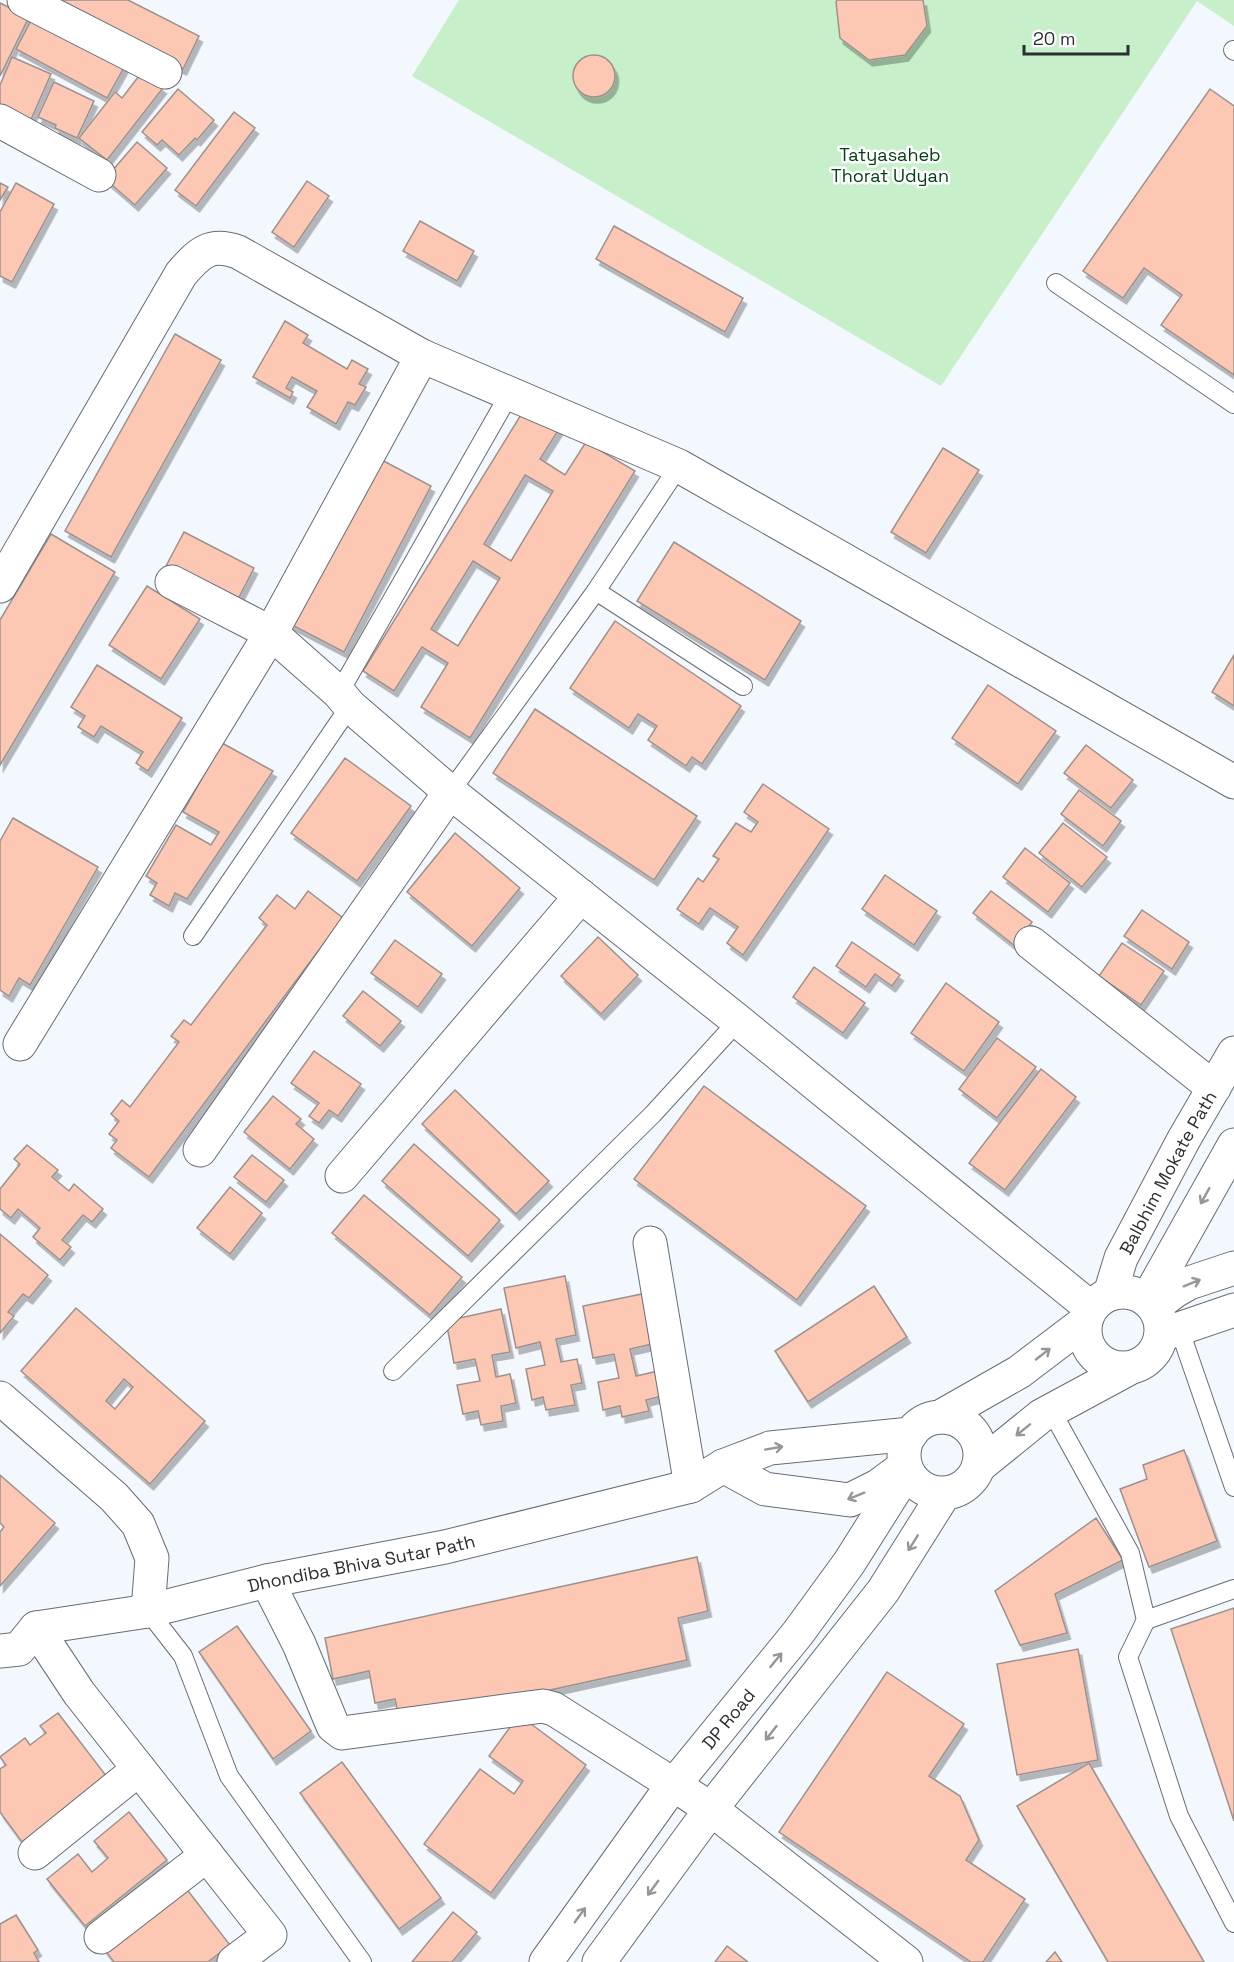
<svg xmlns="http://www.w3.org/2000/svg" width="1234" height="1962" font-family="'Space Grotesk',sans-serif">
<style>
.green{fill:#c7f0ca}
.building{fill:#fcc8b3;stroke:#9e918d;stroke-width:1.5;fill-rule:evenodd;filter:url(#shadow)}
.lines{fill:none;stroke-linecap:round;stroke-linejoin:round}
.service-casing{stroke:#676c76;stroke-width:20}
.minor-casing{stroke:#676c76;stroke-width:35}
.tertiary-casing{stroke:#676c76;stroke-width:35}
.secondary-casing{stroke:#676c76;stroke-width:35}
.service{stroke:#fff;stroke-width:18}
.minor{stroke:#fff;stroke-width:33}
.tertiary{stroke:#fff;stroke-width:33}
.secondary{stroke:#fff;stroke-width:33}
.oneway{stroke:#959698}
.labels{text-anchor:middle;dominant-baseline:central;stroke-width:5;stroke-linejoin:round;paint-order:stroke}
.park-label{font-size:18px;fill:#064016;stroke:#fff}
.street-label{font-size:18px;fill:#2b2e32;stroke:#fff}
</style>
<defs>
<filter id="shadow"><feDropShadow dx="3.5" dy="6" stdDeviation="0" flood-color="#0004"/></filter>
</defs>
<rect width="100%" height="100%" fill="#f3f7fe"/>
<polygon class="green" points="459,0 1234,0 1234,26 1197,1 941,386 412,76"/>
<g class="building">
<polygon points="46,0 128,0 199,36 183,69"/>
<polygon points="837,0 923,0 927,26 905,55 869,60 840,38 836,2"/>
<polygon points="0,3 29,17 0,76"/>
<polygon points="35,13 127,62 107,98 16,49"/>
<circle cx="594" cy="76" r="21"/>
<polygon points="12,57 51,74 29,124 0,111 0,85"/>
<polygon points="142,72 163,88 107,160 79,138 115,92 122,98"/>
<polygon points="54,82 94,101 77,138 55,128 56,125 38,117"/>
<polygon points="178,89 214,120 197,140 195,138 179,155 162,140 157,145 142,132"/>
<polygon points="1210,89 1234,106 1234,375 1161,325 1182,295 1144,268 1123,298 1083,271"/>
<polygon points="234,112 255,128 196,206 175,190"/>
<polygon points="137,142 167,168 135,205 105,179"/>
<polygon points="307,181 329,196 294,247 272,232"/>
<polygon points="0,183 8,187 0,200"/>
<polygon points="16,183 54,204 12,282 0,276 0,212"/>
<polygon points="420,221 474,251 457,281 403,251"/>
<polygon points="614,226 743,298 725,332 596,259"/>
<polygon points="285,321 308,335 303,343 347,369 352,360 368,369 359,384 366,387 355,405 348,402 336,424 307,407 317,391 292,377 286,388 293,392 290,398 253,377"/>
<polygon points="175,334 221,360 111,557 65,531"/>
<path d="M 527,405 L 561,426 L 540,459 L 565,475 L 586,442 L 635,471 L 470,738 L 421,707 L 448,663 L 422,647 L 394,691 L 363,671 ZM 525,475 L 553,491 L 511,561 L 484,544 ZM 473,561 L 500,578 L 458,646 L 431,629 Z"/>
<polygon points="943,448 979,470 926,553 891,532"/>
<polygon points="378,458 431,486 344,652 290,624"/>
<polygon points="184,532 254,568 235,605 165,568"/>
<polygon points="51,534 115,572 0,765 0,620"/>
<polygon points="674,542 801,621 765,680 637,601"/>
<polygon points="147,586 200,619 161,679 109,645"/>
<polygon points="615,621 741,706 702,764 692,757 686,766 648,740 657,726 638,714 629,728 570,688"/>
<polygon points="1234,655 1234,706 1212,692"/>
<polygon points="97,665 182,718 148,771 136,763 143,752 101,726 94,737 78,727 85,716 71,707"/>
<polygon points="988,685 1056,731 1018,784 952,738"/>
<polygon points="535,709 697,816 654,880 493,773"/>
<polygon points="222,743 273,771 187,899 175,893 169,906 150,895 157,883 146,876 176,825 211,845 219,832 183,812"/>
<polygon points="1086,745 1133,780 1111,808 1064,773"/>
<polygon points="345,758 411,806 357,881 291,833"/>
<polygon points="763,784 829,829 743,955 727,943 738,927 710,908 699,924 677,909 698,878 703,882 719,859 713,856 736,823 751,832 758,822 744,812"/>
<polygon points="1079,790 1121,821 1103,846 1061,814"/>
<polygon points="13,818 98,867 30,985 19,978 9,996 0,990 0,841"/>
<polygon points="1063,823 1107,857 1082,887 1039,853"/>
<polygon points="455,833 520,888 472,946 407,892"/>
<polygon points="1025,848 1070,883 1048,912 1003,877"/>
<polygon points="885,875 937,911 914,945 862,909"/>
<polygon points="308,891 343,918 149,1177 111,1148 117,1140 109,1134 119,1121 111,1114 122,1100 130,1107 179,1042 171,1036 184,1020 191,1025 267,925 259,918 277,895 295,909"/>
<polygon points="991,891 1032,922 1015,946 973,913"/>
<polygon points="1142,910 1189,942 1172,969 1124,936"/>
<polygon points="598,937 638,975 601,1014 561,976"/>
<polygon points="395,940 442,974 418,1007 371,973"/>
<polygon points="852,942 900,975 892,986 875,974 866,987 836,966"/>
<polygon points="1122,943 1164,971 1141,1005 1099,976"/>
<polygon points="814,967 865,1003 843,1033 793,997"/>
<polygon points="946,983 999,1022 964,1071 911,1033"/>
<polygon points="363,991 401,1021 380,1046 343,1016"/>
<polygon points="997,1038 1036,1067 997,1118 959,1089"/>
<polygon points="314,1051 361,1084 338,1116 329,1110 319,1123 309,1116 319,1103 291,1083"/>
<polygon points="1041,1069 1076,1097 1005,1190 969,1163"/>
<polygon points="704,1086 866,1206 797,1300 634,1179"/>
<polygon points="455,1090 549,1181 516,1214 422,1124"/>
<polygon points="273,1096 301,1119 296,1124 314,1139 290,1169 244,1132"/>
<polygon points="414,1144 500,1220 468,1256 382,1181"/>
<polygon points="27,1145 58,1170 52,1177 69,1191 74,1184 103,1209 92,1222 83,1215 62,1240 71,1247 60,1260 33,1237 40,1228 18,1209 11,1218 0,1209 0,1189 20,1164 14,1159"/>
<polygon points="252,1155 284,1180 266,1202 234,1177"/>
<polygon points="230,1187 262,1213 230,1254 197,1228"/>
<polygon points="364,1195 462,1277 430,1315 332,1233"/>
<polygon points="0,1234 48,1275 29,1298 23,1294 8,1312 14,1316 0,1333"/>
<polygon points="565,1276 576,1335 556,1339 561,1362 577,1359 582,1383 571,1385 575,1405 546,1410 543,1397 532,1400 526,1369 545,1365 540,1342 516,1348 504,1288"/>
<polygon points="874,1286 907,1337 808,1402 775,1351"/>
<polygon points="642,1294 652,1344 630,1349 636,1376 658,1371 662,1396 646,1400 649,1411 622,1417 620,1406 603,1410 598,1382 619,1378 614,1354 593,1358 583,1306"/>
<path d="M 76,1308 L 205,1421 L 150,1484 L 21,1371 ZM 124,1379 L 133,1387 L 115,1409 L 106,1401 Z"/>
<polygon points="501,1309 510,1352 492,1355 496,1377 510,1374 516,1403 501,1406 503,1421 481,1425 478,1411 463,1414 457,1385 480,1381 475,1359 454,1363 446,1321"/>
<polygon points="1184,1450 1217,1541 1149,1567 1120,1489 1147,1479 1143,1465"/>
<polygon points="0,1475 55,1523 0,1586 0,1532 4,1527 0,1523"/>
<polygon points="1096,1518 1123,1560 1055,1594 1067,1633 1020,1645 995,1591"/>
<polygon points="697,1557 708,1611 678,1618 687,1660 400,1723 395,1699 375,1703 369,1671 333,1679 325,1638"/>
<polygon points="1234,1608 1234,1821 1171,1629"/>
<polygon points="237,1626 311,1731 273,1759 199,1652"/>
<polygon points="1078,1649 1098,1760 1017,1775 997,1664"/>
<polygon points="887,1672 964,1724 929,1776 960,1796 979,1840 966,1860 1025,1899 983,1962 971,1962 779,1832"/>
<polygon points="58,1713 107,1777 22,1842 0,1812 0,1769 6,1765 0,1757 25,1738 30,1745 46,1733 40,1726"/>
<polygon points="519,1715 586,1765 491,1893 424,1844 480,1769 514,1794 523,1781 489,1756"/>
<polygon points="342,1762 441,1898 399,1929 300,1793"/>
<polygon points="1089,1763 1204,1962 1108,1962 1017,1806"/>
<polygon points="129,1812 167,1860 85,1926 47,1879 78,1854 92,1872 108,1858 94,1841"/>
<polygon points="185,1887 230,1945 208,1962 114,1962 104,1949"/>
<polygon points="453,1912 477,1932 452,1962 412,1962"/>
<polygon points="16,1915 38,1950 34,1953 39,1962 0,1962 0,1924"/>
<polygon points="727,1946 748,1962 715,1962"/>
<polygon points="1055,1952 1062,1962 1046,1962"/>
</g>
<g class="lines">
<g class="service-casing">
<g id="service">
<polyline points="1233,50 1234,51"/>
<polyline points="1056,283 1234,404"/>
<polyline points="596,591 743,686"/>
<polyline points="339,693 510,393"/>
<polyline points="450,792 596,591 679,466"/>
<polyline points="193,936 350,706"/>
<polyline points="1179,1328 1234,1487"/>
<polyline points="393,1371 653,1114 738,1021"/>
<polyline points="1051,1410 1130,1553 1146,1620"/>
<polyline points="1234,1589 1146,1620 1128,1657 1179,1816 1234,1923"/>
<polyline points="148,1611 183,1656 229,1776 362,1962"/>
</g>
</g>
<g class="minor-casing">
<g id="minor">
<polyline points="24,0 165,72"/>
<polyline points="0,121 99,175"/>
<polyline points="172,582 271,633 339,693 350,706 450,792 738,1021 1091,1308"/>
<path d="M 0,586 L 181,274 C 199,253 210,242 238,252 L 422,356 L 679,466 L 1234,782"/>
<polyline points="1031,943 1214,1088"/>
<polyline points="20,1044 271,633 422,356"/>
<polyline points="200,1150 450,792"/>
<polyline points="342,1176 581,896"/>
<polyline points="650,1243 691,1486"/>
<polyline points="1154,1307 1175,1291 1189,1283 1234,1268"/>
<polyline points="1161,1335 1234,1310"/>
<polyline points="267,1581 299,1644 333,1726 342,1733 543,1706 554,1709 674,1785"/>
<polyline points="36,1628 79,1693 270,1935 234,1962"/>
<polyline points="35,1853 139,1769"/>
<polyline points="101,1937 207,1855"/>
</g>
</g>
<g class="tertiary-casing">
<g id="tertiary">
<polyline points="0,1398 114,1497 138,1524 152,1558 148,1611"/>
<polyline points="905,1466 878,1486 850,1500 765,1489 723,1466 770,1448 911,1434"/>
<path id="s1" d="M 0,1651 L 19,1649 L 36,1628 L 148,1611 L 267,1581 L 445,1547 L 691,1486 L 723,1466"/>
<polyline points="674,1785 711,1809 906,1962"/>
</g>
</g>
<g class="secondary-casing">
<g id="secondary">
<circle cx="1123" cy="1330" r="38"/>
<path id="s2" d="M 1110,1294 L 1121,1258 L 1184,1139 L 1234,1053"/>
<polyline points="1147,1300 1234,1145"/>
<polyline points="940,1417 1019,1372 1085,1322"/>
<circle cx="942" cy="1455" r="38"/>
<polyline points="978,1467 1041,1416 1128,1369"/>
<path id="s3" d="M 546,1962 L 664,1797 L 798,1633 L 849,1563 L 907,1471"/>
<polyline points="599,1962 711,1809 883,1591 944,1494"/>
</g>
</g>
<use href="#service" class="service"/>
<use href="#minor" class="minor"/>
<use href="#tertiary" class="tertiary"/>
<use href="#secondary" class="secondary"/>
</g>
<defs><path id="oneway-shaft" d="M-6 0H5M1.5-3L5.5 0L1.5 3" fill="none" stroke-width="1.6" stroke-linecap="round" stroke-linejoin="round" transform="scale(1.5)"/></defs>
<g class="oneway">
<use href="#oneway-shaft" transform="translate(1205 1196) rotate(119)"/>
<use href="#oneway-shaft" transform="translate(1192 1283) rotate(-22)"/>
<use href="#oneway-shaft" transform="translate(1043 1354) rotate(-38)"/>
<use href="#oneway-shaft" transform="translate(1023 1430) rotate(141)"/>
<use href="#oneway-shaft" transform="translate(774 1448) rotate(-10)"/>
<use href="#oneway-shaft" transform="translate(856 1496) rotate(158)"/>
<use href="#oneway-shaft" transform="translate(913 1543) rotate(122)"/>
<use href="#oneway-shaft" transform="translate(776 1660) rotate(-51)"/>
<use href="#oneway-shaft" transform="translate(771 1733) rotate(128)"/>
<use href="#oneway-shaft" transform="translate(653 1888) rotate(126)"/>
<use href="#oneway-shaft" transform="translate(580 1915) rotate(-54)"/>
</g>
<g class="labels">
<g class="park-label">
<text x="890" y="154">Tatyasaheb<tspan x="890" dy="21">Thorat Udyan</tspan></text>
</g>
<g class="street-label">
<text stroke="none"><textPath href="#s2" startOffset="135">Balbhim Mokate Path</textPath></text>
<text stroke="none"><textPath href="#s1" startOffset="378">Dhondiba Bhiva Sutar Path</textPath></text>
<text stroke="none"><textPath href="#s3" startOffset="304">DP Road</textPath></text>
</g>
</g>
<path d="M1024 45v9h104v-9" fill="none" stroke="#2b2e32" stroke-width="3"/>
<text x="1033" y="45" font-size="18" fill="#2b2e32" stroke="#ffffff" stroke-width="4.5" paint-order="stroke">20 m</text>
</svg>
